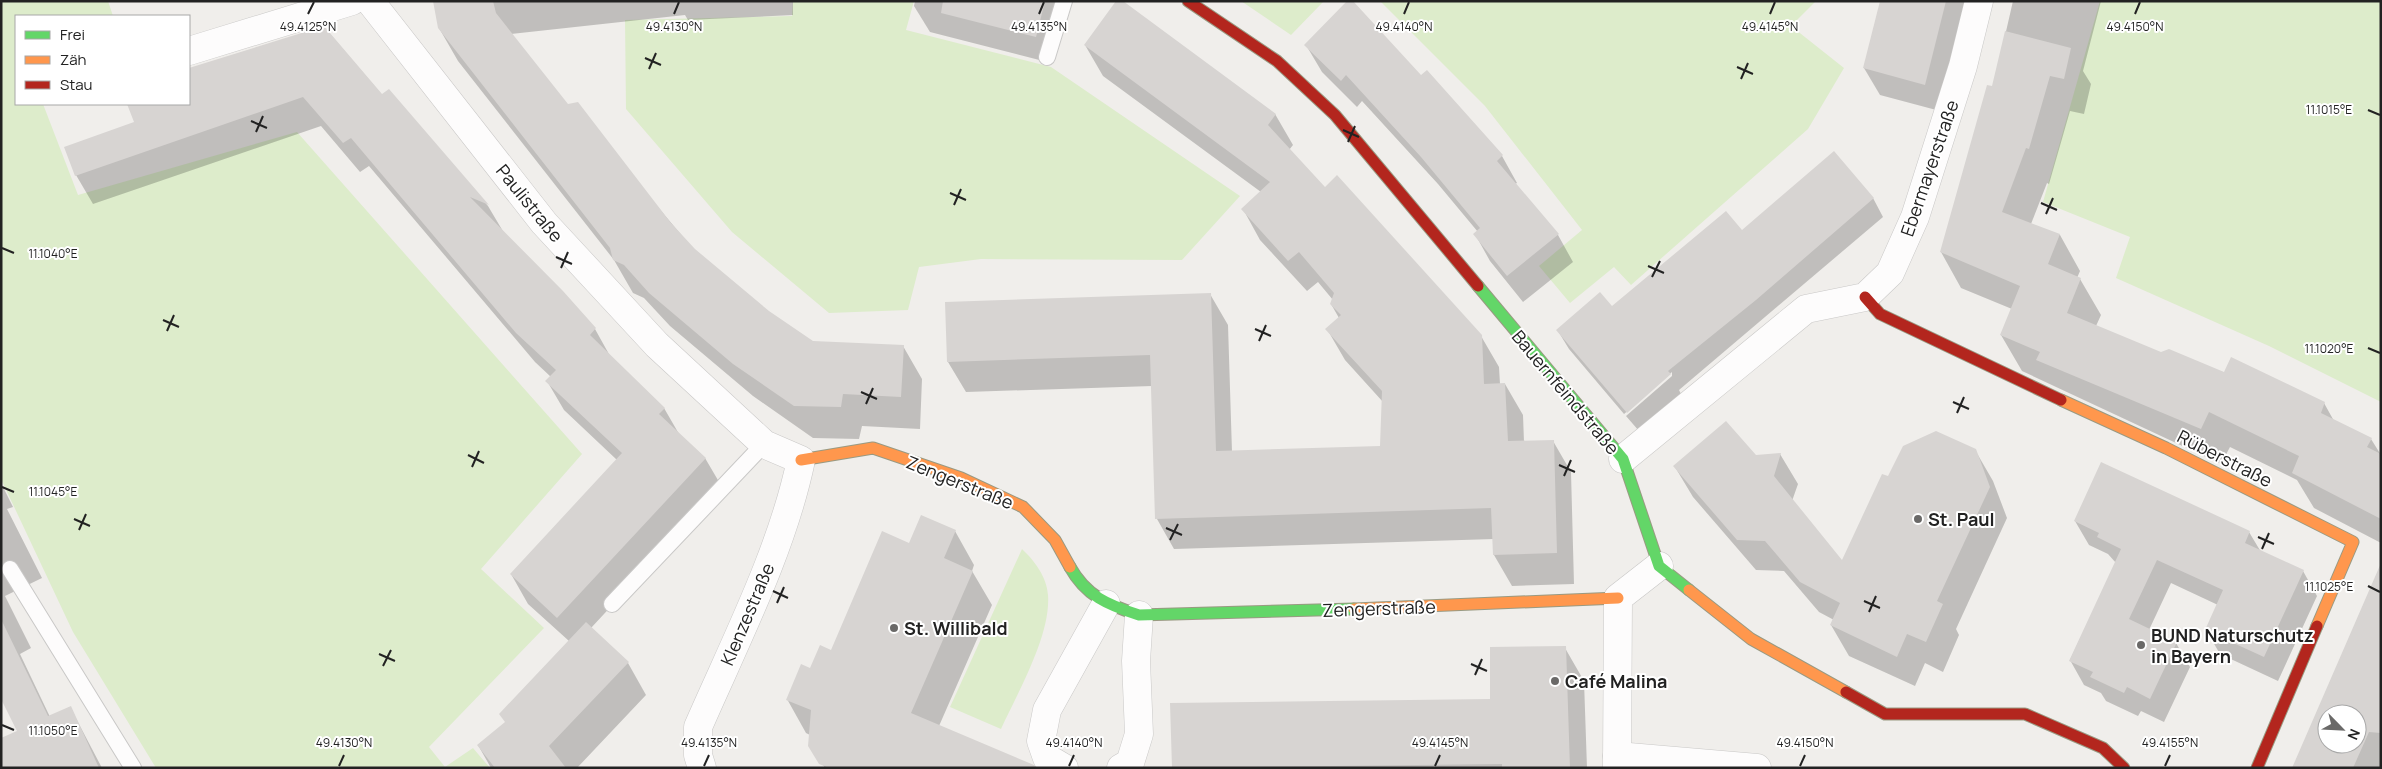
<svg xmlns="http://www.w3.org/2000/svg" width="2382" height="769" font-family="Manrope,sans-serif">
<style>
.grass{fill:#ddeccb}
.shadow{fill:#0003;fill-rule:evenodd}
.building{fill:#d7d4d2;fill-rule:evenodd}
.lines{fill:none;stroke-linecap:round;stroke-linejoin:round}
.lane-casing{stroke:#c9c8c7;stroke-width:18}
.street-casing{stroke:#c9c8c7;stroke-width:29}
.fast-casing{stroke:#999a82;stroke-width:13}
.slow-casing{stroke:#999a82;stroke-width:13}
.jam-casing{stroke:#999a82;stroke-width:13}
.lane{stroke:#fdfcfc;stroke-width:16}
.street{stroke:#fdfcfc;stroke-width:28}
.fast{stroke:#63d668;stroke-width:11}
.slow{stroke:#ff974d;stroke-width:11}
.jam{stroke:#b3261e;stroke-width:11}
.ticks{fill:none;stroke:#222;stroke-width:2}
.poi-dot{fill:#6a6968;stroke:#fff;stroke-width:2}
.labels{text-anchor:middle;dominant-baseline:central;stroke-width:4;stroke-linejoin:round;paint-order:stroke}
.street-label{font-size:18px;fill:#222;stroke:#fff}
.poi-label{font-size:18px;font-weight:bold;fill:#222;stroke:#fff;text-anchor:start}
.ticks-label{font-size:12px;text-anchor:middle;fill:#222;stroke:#fff;stroke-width:4;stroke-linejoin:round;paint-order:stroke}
</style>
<rect width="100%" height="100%" fill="#f0eeeb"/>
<g class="grass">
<polygon points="1,1 108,1 113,16 16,16 16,104 43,104 78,195 297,132 582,454 481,569 544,628 429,747 445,767 473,748 490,768 156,768 73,632 1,479"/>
<polygon points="793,1 914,1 906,30 1051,67 1240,196 1182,260 981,259 919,267 908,310 829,313 732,232 626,109 625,20 792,16"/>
<polygon points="1241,1 1324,1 1291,35"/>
<polygon points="1380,1 1816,1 1791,26 1844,68 1808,129 1631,285 1614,267 1570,303 1539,266 1582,230 1485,106"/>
<polygon points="2100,1 2381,1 2381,402 2269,346 2116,278 2130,237 2043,202"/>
<path d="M 1022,549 C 1034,560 1047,577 1048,595 C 1051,635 1018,692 1001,729 L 950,707 Z"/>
</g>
<g class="shadow">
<polygon points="434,1 793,1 793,15 688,20 685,15 511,34 567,106 635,180 694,250 768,312 812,342 903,346 922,379 920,429 862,426 859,439 813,438 753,396 670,326 644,298 633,293 614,260 458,61 439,28"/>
<polygon points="915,1 1066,1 1051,63 930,32 914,6"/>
<polygon points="1882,1 1965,1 1967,6 1940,111 1880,95 1864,68"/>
<polygon points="2013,1 2101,1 2083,71 2091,84 2084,114 2070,111 2049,184 2047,183 2031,224 2060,235 2080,271 2077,278 2080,279 2101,315 2096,326 2161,353 2324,403 2334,421 2371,439 2381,455 2381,543 2314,508 2297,480 2230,447 2221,464 2022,371 2001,335 2012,309 1961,288 1941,252 1993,88"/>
<polygon points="324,27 382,95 389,91 488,206 504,233 595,329 610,356 664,408 679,434 705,458 722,487 591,628 628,663 646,695 577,768 491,768 478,745 506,723 569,641 528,604 511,574 617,460 564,410 547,381 551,377 535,362 369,166 360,172 321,126 93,204 76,175 136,123 129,104 189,104 189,71"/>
<polygon points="1085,45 1275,114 1293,145 1289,150 1324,188 1481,336 1499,367 1500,384 1505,384 1523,415 1524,442 1553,441 1571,472 1574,584 1512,586 1494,555 1494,539 1174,549 1157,519 1152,386 966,392 948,362 1210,294 1228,325 1232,452 1381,447 1383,402 1345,360 1327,329 1339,318 1331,304 1333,300 1318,282 1307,291 1260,240 1243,209 1261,192 1103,76"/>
<polygon points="1306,45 1421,77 1502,156 1517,183 1515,184 1558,235 1573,262 1523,302 1490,261 1475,234 1478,232 1438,184 1362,101 1357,107 1322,72"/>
<polygon points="1873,198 1883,217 1679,390 1681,394 1639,431 1626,416 1672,376 1672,372 1624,414 1569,349 1558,331 1612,308 1742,232"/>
<polygon points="1975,450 1993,481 2007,518 1956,629 1959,635 1943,672 1925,663 1915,686 1849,656 1831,625 1834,620 1819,612 1784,571 1756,570 1693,497 1675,467 1780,454 1798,484 1792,501 1842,562 1889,478"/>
<polygon points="1,483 13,507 7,509 42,578 5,596 31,648 20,654 50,717 70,707 102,768 1,768 18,732 1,696"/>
<polygon points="2075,521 2249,532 2261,552 2303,571 2317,596 2278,681 2220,654 2206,630 2218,605 2171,583 2149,630 2176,643 2190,667 2164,722 2141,711 2138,716 2106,701 2101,693 2084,685 2070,660 2116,563 2108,554 2089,545"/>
<polygon points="955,531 974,565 972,571 992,605 939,726 1015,768 825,768 810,741 810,735 806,733 787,699 811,670 832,651 910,545"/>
<path d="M 2381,565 L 2381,768 L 2293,768 ZM 2327,714 L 2357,714 L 2357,744 L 2327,744 Z"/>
<polygon points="1565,648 1584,681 1587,768 1173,768 1492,700"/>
</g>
<g class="building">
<polygon points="433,1 493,1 496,13 568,104 578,102 671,223 695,249 769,311 813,341 904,345 901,397 843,394 841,407 794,406 733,364 649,293 624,265 613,260 610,248 438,28"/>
<polygon points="943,1 1045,1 1036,37 941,13"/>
<polygon points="1116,1 1123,1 1276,114 1268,125 1325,187 1337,175 1482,335 1484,384 1505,383 1508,441 1554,440 1557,553 1493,555 1491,508 1155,519 1150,355 947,362 945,302 1211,293 1216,451 1380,446 1382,391 1325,329 1341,315 1330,304 1334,293 1299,252 1288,261 1241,209 1270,182 1084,45"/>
<polygon points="1347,1 1353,1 1421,75 1427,70 1503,155 1497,161 1559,234 1507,276 1473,234 1480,228 1421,157 1346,75 1341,81 1304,45"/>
<polygon points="1880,1 1946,1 1925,85 1863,68"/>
<polygon points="324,26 382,94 389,89 489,205 470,197 563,291 596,328 590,335 665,408 659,414 706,458 557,618 510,574 622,453 545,381 556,370 516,333 351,138 343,143 303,97 75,176 64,147 134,122 127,104 189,104 189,68"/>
<polygon points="2005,31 2071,48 2064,79 2050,76 2029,149 2026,148 2002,212 2060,234 2048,264 2081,278 2067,313 2161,352 2169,349 2224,372 2231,357 2325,402 2321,413 2372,438 2367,447 2381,454 2381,519 2292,473 2299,456 2209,412 2201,429 2036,360 2040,352 2000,335 2020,286 1940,252 1987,85 1992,86"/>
<polygon points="1834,151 1874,198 1756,300 1668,371 1671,374 1627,413 1556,330 1600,292 1612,306 1726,211 1742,230"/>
<polygon points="1726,421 1756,455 1781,453 1774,476 1842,560 1882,474 1888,476 1903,446 1936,431 1976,449 1990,487 1937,601 1943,604 1926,642 1907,634 1897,657 1830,625 1840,603 1800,582 1765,541 1737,540 1673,466"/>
<polygon points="2101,462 2250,531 2245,543 2304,570 2264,657 2205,630 2223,590 2157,560 2129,619 2177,642 2150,699 2127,687 2124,693 2090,677 2093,672 2069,661 2121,549 2097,537 2099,533 2074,521"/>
<polygon points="921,515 956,530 944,558 973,571 911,713 1034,765 1036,768 829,768 819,764 808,746 811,710 786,700 801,664 810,668 820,645 831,650 882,531 909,543"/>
<path d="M 2381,563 L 2381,733 L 2369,732 L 2353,768 L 2292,768 ZM 2327,714 L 2357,714 L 2357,744 L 2327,744 Z"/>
<polygon points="1,619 48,716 71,706 99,768 1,768 1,738 17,731 1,699"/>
<polygon points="586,622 629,662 549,746 566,768 495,768 477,745 505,722 499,714"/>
<polygon points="1566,646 1570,768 1502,768 1502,764 1172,768 1170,703 1490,699 1490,647"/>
</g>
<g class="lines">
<g class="lane-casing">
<g id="lane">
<polyline points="1047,57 1064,1"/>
<polyline points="10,569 133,768"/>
<polyline points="612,604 764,444"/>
</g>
</g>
<g class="street-casing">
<g id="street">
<path d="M 370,1 L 544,223 L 657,345 L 764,444 L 801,460 C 782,551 735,642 698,727 L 698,755 L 702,768"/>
<polyline points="189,51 352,1"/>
<polyline points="1623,459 1806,309 1865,297 1890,273 1915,217 1963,66 1979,1"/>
<polyline points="1617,756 1757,768"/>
<polyline points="1064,768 1047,758 1041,741 1047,710 1106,604"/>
<polyline points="1121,768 1130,763 1139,734 1136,661 1139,615"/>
<polyline points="1617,768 1618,598 1659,566"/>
</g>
</g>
<g class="fast-casing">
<g id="fast">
<polyline points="1478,286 1623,459 1659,566 1689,590"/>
<path d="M 1070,567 C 1086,596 1108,605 1139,615 L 1354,609"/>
</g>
</g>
<g class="slow-casing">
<g id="slow">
<polyline points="2061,400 2166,448 2353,542 2317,626"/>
<polyline points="801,460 873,448 961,478 1023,507 1055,540 1070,567"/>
<polyline points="1689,590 1751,639 1846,692"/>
<polyline points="1354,609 1618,598"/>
</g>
</g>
<g class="jam-casing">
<g id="jam">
<polyline points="1188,1 1277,61 1335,115 1478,286"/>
<polyline points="1865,297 1880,314 2061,400"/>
<polyline points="1846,692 1885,714 2025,714 2103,748 2124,768"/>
<polyline points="2257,768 2317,626"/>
</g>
</g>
<use href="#lane" class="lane"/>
<use href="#street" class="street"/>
<use href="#fast" class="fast"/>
<use href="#slow" class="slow"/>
<use href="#jam" class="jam"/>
</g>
<path class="ticks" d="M 308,14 L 314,2M 674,14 L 679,2M 1039,14 L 1044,2M 1404,14 L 1409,2M 1770,14 L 1775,2M 2135,14 L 2140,2M 645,58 L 661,65M 1737,67 L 1753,74M 649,69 L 656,53M 1741,79 L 1748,63M 2368,110 L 2380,115M 251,121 L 267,128M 1343,130 L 1359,137M 256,132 L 263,116M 1348,142 L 1355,126M 950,193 L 966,200M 2041,203 L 2057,210M 954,205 L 961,189M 2046,214 L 2053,198M 2,248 L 14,253M 556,257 L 572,264M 1648,266 L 1664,273M 561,268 L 568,252M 1652,277 L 1660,261M 163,320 L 179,327M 1255,329 L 1271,336M 167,331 L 174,315M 1259,341 L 1266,325M 2368,348 L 2380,353M 861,392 L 877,399M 1953,402 L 1969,409M 866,404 L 873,388M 1957,413 L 1964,397M 468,455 L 484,463M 1559,465 L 1575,472M 472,467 L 479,451M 1564,476 L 1571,460M 2,487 L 14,492M 74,519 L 90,526M 1166,528 L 1182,535M 79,530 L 86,514M 2258,537 L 2274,544M 1170,540 L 1178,524M 2262,549 L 2269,533M 2368,586 L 2380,592M 773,591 L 788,598M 1864,601 L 1880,608M 777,603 L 784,587M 1869,612 L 1876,596M 379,654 L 395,661M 1471,664 L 1487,671M 383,666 L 391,650M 1475,675 L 1482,659M 2,725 L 14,730M 339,766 L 344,755M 704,766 L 709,755M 1069,766 L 1074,755M 1435,766 L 1440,755M 1800,766 L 1805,755M 2165,766 L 2170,755"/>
<g class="poi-dot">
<circle cx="1918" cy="519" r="5"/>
<circle cx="894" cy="628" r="5"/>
<circle cx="2141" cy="645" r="5"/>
<circle cx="1555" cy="681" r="5"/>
</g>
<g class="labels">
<g class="street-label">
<text transform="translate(1929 168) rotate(-71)">Ebermayerstraße</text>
<text transform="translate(530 203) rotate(51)">Paulistraße</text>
<text transform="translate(1566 392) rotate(50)">Bauernfeindstraße</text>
<text transform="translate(2225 458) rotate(27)">Rüberstraße</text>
<text transform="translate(960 482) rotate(22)">Zengerstraße</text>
<text transform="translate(1379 608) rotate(-2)">Zengerstraße</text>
<text transform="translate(747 614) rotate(-67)">Klenzestraße</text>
</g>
<g class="poi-label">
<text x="1928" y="519">St. Paul</text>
<text x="904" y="628">St. Willibald</text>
<text x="2151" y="635">BUND Naturschutz<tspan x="2151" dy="21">in Bayern</tspan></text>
<text x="1565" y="681">Café Malina</text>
</g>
</g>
<g class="ticks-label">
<text x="674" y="31">49.4130°N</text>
<text x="1039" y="31">49.4135°N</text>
<text x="1404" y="31">49.4140°N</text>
<text x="1770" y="31">49.4145°N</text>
<text x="2135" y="31">49.4150°N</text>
<text x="308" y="31">49.4125°N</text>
<text x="2329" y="114">11.1015°E</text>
<text x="53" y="258">11.1040°E</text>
<text x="2329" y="353">11.1020°E</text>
<text x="53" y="496">11.1045°E</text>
<text x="2329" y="591">11.1025°E</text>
<text x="53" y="735">11.1050°E</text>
<text x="344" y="747">49.4130°N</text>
<text x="709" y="747">49.4135°N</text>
<text x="1074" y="747">49.4140°N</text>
<text x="1440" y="747">49.4145°N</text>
<text x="1805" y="747">49.4150°N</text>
<text x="2170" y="747">49.4155°N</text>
</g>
<rect width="2382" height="769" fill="none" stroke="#222222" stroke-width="5"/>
<rect x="15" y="15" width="175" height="90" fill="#ffffff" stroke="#a7a7a7"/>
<rect x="25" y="31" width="25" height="8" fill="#63d668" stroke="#a7a7a7"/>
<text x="60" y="40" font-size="15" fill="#222222">Frei</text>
<rect x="25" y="56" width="25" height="8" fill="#ff974d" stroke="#a7a7a7"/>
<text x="60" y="65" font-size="15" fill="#222222">Zäh</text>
<rect x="25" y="81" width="25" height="8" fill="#b3261e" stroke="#a7a7a7"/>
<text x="60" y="90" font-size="15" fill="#222222">Stau</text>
<g transform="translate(2342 729) rotate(114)"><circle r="24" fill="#ffffff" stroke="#a7a7a7"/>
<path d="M0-4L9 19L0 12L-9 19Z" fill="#6a6968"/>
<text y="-8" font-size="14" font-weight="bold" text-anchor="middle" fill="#222222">N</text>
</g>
</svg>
